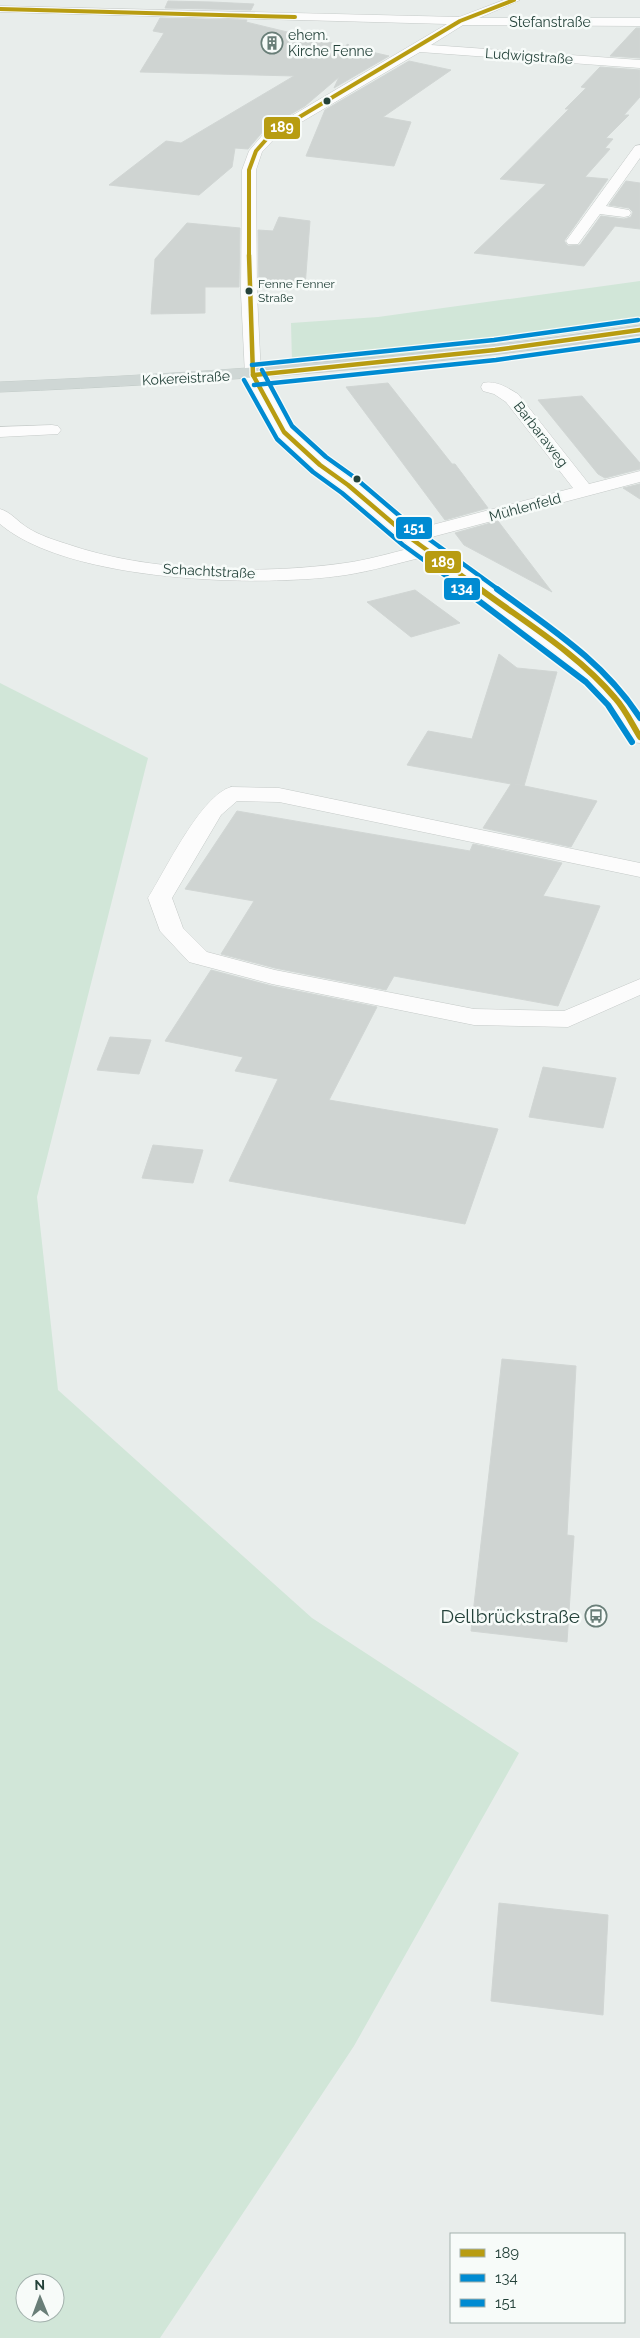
<svg xmlns="http://www.w3.org/2000/svg" width="640" height="2338" font-family="Raleway,sans-serif">
<style>
.green{fill:#d1e6d8;fill-rule:evenodd}
.building{fill:#cfd4d2;stroke:#d1d6d4}
.lines{fill:none;stroke-linecap:round;stroke-linejoin:round}
.minor-casing{stroke:#c5cac8;stroke-width:1}
.major-casing{stroke:#c3ccc9;stroke-width:1}
.minor{fill:#fcfcfc;fill-rule:evenodd}
.major{fill:#cfd7d5;fill-rule:evenodd}
.bus-1-far2-casing{stroke:#f7fbf9;stroke-width:5.5}
.bus-1-far1-casing{stroke:#f7fbf9;stroke-width:7}
.bus-1-casing{stroke:#f7fbf9;stroke-width:9}
.bus-2-far1-casing{stroke:#f7fbf9;stroke-width:7}
.bus-2-casing{stroke:#f7fbf9;stroke-width:9}
.bus-3-far1-casing{stroke:#f7fbf9;stroke-width:7}
.bus-3-casing{stroke:#f7fbf9;stroke-width:9}
.bus-1-far2{stroke:#b89c11;stroke-width:4}
.bus-1-far1{stroke:#b89c11;stroke-width:4.5}
.bus-1{stroke:#b89c11;stroke-width:6}
.bus-2-far1{stroke:#008bd2;stroke-width:4.5}
.bus-2{stroke:#008bd2;stroke-width:6}
.bus-3-far1{stroke:#008bd2;stroke-width:4.5}
.bus-3{stroke:#008bd2;stroke-width:6}
.bus-dot{fill:#24423a;stroke:#f7fbf9;stroke-width:2}
.labels{text-anchor:middle;dominant-baseline:central;stroke-width:5;stroke-linejoin:round;paint-order:stroke}
.far-bus-label{font-size:12px;fill:#24423a;stroke:#f7fbf9;text-anchor:start}
.far-street-label{font-size:14px;fill:#24423a;stroke:#f7fbf9}
.far-poi-label{font-size:14px;fill:#24423a;stroke:#f7fbf9;text-anchor:start}
.near-poi-label{font-size:19px;fill:#24423a;stroke:#f7fbf9;text-anchor:end}
.line-badge{stroke:#f7fbf9;stroke-width:2}
.badge-label{font-size:14px;text-anchor:middle;font-weight:bold;fill:#fff}
</style>
<rect width="100%" height="100%" fill="#e8edeb"/>
<g class="green">
<polygon points="640,281 640,324 403,356 292,363 291,323 378,317"/>
<path d="M 0,683 L 148,758 L 37,1197 L 58,1390 L 312,1618 L 519,1753 L 354,2046 L 160,2338 L 0,2338 ZM 25,2283 L 55,2283 L 55,2313 L 25,2313 Z"/>
</g>
<g class="building">
<polygon points="168,1 212,2 254,4 251,10 165,8"/>
<polygon points="160,18 247,20 246,22 345,46 348,44 350,47 389,56 334,88 339,77 305,106 265,129 248,149 235,148 232,167 199,195 109,185 166,141 181,143 294,76 140,72 164,33 153,31"/>
<polygon points="636,28 640,28 640,58 610,56"/>
<polygon points="409,61 451,70 383,117 411,122 394,166 306,156 325,110"/>
<polygon points="600,67 640,70 640,97 624,115 629,115 606,138 613,139 605,148 610,149 585,177 608,179 564,241 568,246 580,245 601,216 624,219 631,217 633,212 629,208 609,205 626,181 640,183 640,229 615,226 584,266 474,253 546,184 500,179 569,109 565,109 586,88 581,87"/>
<polygon points="279,217 310,221 305,287 259,287 258,230 273,231"/>
<polygon points="187,223 240,228 239,287 205,287 205,313 151,314 155,259"/>
<polygon points="388,383 452,464 455,464 488,508 445,520 346,387"/>
<polygon points="582,396 640,463 640,469 605,478 598,474 538,400"/>
<polygon points="640,484 640,499 623,488"/>
<polygon points="498,521 552,592 464,545 455,533"/>
<polygon points="415,590 460,623 411,637 367,602"/>
<polygon points="499,654 517,668 557,672 524,786 515,784 597,801 571,847 483,828 511,784 407,765 428,731 472,739"/>
<polygon points="237,811 470,851 473,844 562,863 543,896 600,906 558,1006 394,976 386,990 275,968 221,954 254,901 185,889"/>
<polygon points="211,970 272,986 377,1007 329,1100 498,1129 465,1224 229,1181 278,1079 235,1071 243,1057 165,1041"/>
<polygon points="110,1037 151,1040 139,1074 97,1070"/>
<polygon points="543,1067 616,1078 603,1128 529,1117"/>
<polygon points="153,1145 203,1150 193,1183 142,1178"/>
<polygon points="502,1359 576,1366 567,1535 574,1536 567,1642 471,1631"/>
<polygon points="499,1903 608,1915 603,2015 491,2001"/>
</g>
<g class="lines">
<g class="minor-casing">
<g id="minor">
<path d="M 504,0 L 520,0 L 479,18 L 640,18 L 640,26 L 463,25 L 431,45 L 640,60 L 640,68 L 420,52 L 276,137 L 262,152 L 256,170 L 257,294 L 261,375 L 291,429 L 326,461 L 354,481 L 413,530 L 573,488 L 506,402 L 494,394 L 483,391 L 481,387 L 483,383 C 496,380 508,388 518,394 L 589,484 L 640,471 L 640,482 L 424,539 C 465,569 629,677 640,721 C 640,727 640,737 640,743 L 632,742 L 608,703 L 586,679 L 552,651 L 424,557 C 398,563 372,571 346,575 C 260,588 68,582 0,524 L 0,509 C 11,512 18,522 28,528 C 39,535 54,540 67,544 C 147,572 261,575 345,563 C 368,560 390,553 412,548 L 342,489 L 314,469 L 278,436 L 245,375 L 241,294 L 242,170 L 249,151 L 266,131 L 447,24 L 0,12 L 0,6 L 459,17 Z"/>
<polygon points="640,145 640,158 606,206 629,210 631,213 629,216 624,217 600,214 578,244 568,244 566,241 635,146"/>
<polygon points="52,425 58,426 61,430 58,434 0,437 0,427"/>
<path d="M 231,787 L 279,788 L 640,863 L 640,877 L 279,802 L 237,801 L 221,815 L 172,898 L 183,928 L 207,952 L 275,970 L 474,1009 L 564,1011 L 640,979 L 640,995 L 568,1027 L 474,1025 L 272,984 L 189,962 L 160,931 L 148,898 C 165,871 201,795 231,787 Z"/>
</g>
</g>
<g class="major-casing">
<path id="major" d="M 640,325 L 640,335 C 428,367 215,383 0,392 L 0,382 C 215,373 428,357 640,325 Z"/>
</g>
<use href="#minor" class="minor"/>
<use href="#major" class="major"/>
<g class="bus-1-far2-casing">
<g id="bus-1-far2">
<polyline points="0,9 295,17"/>
<polyline points="249,256 249,170 256,151 271,134 460,21 514,0"/>
</g>
</g>
<g class="bus-1-far1-casing">
<g id="bus-1-far1">
<polyline points="249,255 253,375 284,432 320,465 348,485 409,537 482,590"/>
<polyline points="253,375 495,350 640,330"/>
</g>
</g>
<g class="bus-1-casing">
<path id="bus-1" d="M 480,589 C 526,623 578,654 615,698 C 625,709 632,724 640,737"/>
</g>
<g class="bus-2-far1-casing">
<g id="bus-2-far1">
<polyline points="244,380 277,439 313,472 342,493 403,545 465,590"/>
<polyline points="254,385 496,360 640,340"/>
</g>
</g>
<g class="bus-2-casing">
<polyline id="bus-2" points="463,589 586,682 608,705 632,742"/>
</g>
<g class="bus-3-far1-casing">
<g id="bus-3-far1">
<polyline points="252,365 494,340 638,320"/>
<polyline points="262,370 292,426 326,457 354,477 415,529 499,590"/>
</g>
</g>
<g class="bus-3-casing">
<path id="bus-3" d="M 497,589 C 550,628 604,662 640,718"/>
</g>
<use href="#bus-1-far2" class="bus-1-far2"/>
<use href="#bus-1-far1" class="bus-1-far1"/>
<use href="#bus-1" class="bus-1"/>
<use href="#bus-2-far1" class="bus-2-far1"/>
<use href="#bus-2" class="bus-2"/>
<use href="#bus-3-far1" class="bus-3-far1"/>
<use href="#bus-3" class="bus-3"/>
</g>
<defs>
<g id="building-ring" transform="scale(1.125)"><circle r="9.5" fill="#f7fbf9" stroke="#697e78" stroke-width="1.5"/><path d="M-4-6H4V6H1V3H-1V6H-4ZM-2.5-4.3h1.7v1.8h-1.7ZM.8-4.3h1.7v1.8H.8ZM-2.5-1h1.7V.8h-1.7ZM.8-1h1.7V.8H.8Z" fill="#697e78"/></g>
<g id="bus-ring" transform="scale(1.125)"><circle r="9.5" fill="#f7fbf9" stroke="#697e78" stroke-width="1.5"/><path d="M-5-6H5V4H4V6H2V4H-2V6H-4V4H-5ZM-3.5-4V0h7V-4ZM-3.5 1.2v1.5H-2V1.2ZM2 1.2v1.5H3.5V1.2Z" fill="#697e78"/></g>
</defs>
<g fill-rule="evenodd">
<use href="#building-ring" x="272" y="43"/>
<use href="#bus-ring" x="596" y="1616"/>
</g>
<g class="bus-dot">
<circle cx="327" cy="101" r="4.5"/>
<circle cx="249" cy="291" r="4.5"/>
<circle cx="357" cy="479" r="4.5"/>
</g>
<g class="labels">
<g class="far-bus-label">
<text x="258" y="284">Fenne Fenner<tspan x="258" dy="14">Straße</tspan></text>
</g>
<g class="far-street-label">
<text x="550" y="22">Stefanstraße</text>
<text transform="translate(529 56) rotate(4)">Ludwigstraße</text>
<text transform="translate(186 378) rotate(-3)">Kokereistraße</text>
<text transform="translate(541 434) rotate(52)">Barbaraweg</text>
<text transform="translate(525 507) rotate(-15)">Mühlenfeld</text>
<text transform="translate(209 571) rotate(3)">Schachtstraße</text>
</g>
<g class="far-poi-label">
<text x="288" y="35">ehem.<tspan x="288" dy="16">Kirche Fenne</tspan></text>
</g>
<g class="near-poi-label">
<text x="580" y="1616">Dellbrückstraße</text>
</g>
</g>
<g class="line-badge">
<rect x="263" y="116" width="38" height="24" rx="5" fill="#b89c11"/>
<rect x="395" y="516" width="38" height="24" rx="5" fill="#008bd2"/>
<rect x="424" y="550" width="38" height="24" rx="5" fill="#b89c11"/>
<rect x="443" y="577" width="38" height="24" rx="5" fill="#008bd2"/>
</g>
<g class="badge-label">
<text x="282" y="132">189</text>
<text x="414" y="533">151</text>
<text x="443" y="567">189</text>
<text x="462" y="593">134</text>
</g>
<rect x="450" y="2233" width="175" height="90" fill="#f7fbf9" stroke="#a3b1ad"/>
<rect x="460" y="2249" width="25" height="8" fill="#b89c11" stroke="#a3b1ad"/>
<text x="495" y="2258" font-size="15" fill="#24423a">189</text>
<rect x="460" y="2274" width="25" height="8" fill="#008bd2" stroke="#a3b1ad"/>
<text x="495" y="2283" font-size="15" fill="#24423a">134</text>
<rect x="460" y="2299" width="25" height="8" fill="#008bd2" stroke="#a3b1ad"/>
<text x="495" y="2308" font-size="15" fill="#24423a">151</text>
<g transform="translate(40 2298) rotate(359)"><circle r="24" fill="#f7fbf9" stroke="#a3b1ad"/>
<path d="M0-4L9 19L0 12L-9 19Z" fill="#697e78"/>
<text y="-8" font-size="14" font-weight="bold" text-anchor="middle" fill="#24423a">N</text>
</g>
</svg>
